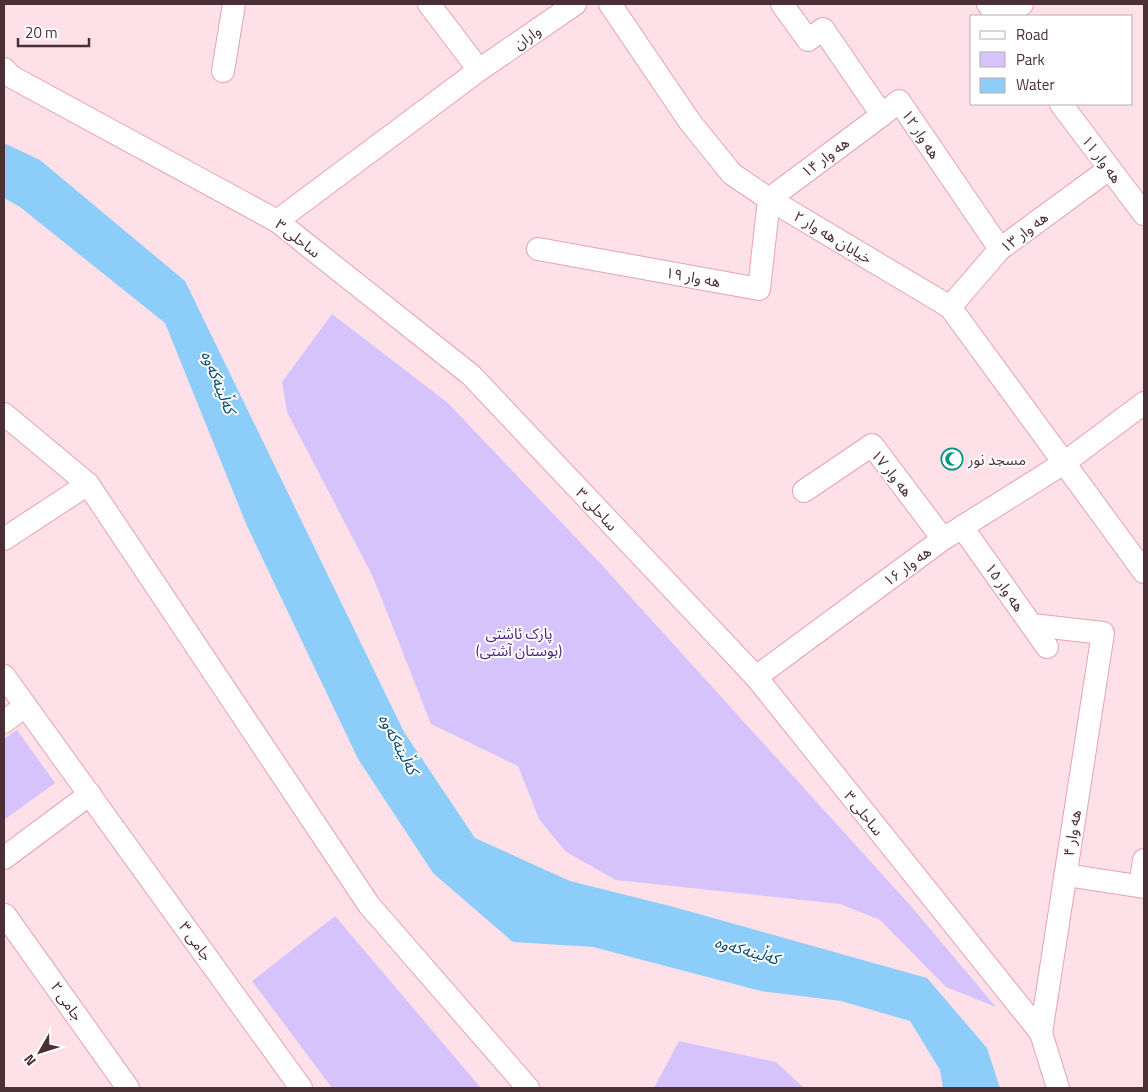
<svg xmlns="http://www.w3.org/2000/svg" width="1148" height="1092" font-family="'Titillium Web','Noto Sans Arabic',sans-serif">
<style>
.green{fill:#d6c3fc}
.water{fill:#8dcdfa}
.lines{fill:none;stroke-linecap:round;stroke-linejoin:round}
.minor-casing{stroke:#e7a2b6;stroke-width:24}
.minor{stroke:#fff;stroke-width:22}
.labels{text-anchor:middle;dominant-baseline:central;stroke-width:4;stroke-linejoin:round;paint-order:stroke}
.street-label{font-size:15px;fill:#4b2f37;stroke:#fff}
.poi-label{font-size:15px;fill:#4b2f37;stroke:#fff;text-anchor:start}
.park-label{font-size:15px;fill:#4b237c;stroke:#fff}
.water-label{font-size:16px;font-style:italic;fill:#0b4d71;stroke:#fff}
</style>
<rect width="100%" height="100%" fill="#fee0e8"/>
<g class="green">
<polygon points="332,314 448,403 599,562 910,905 996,1007 946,987 880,920 840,904 616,880 566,852 539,819 518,766 431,724 373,577 287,412 282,382"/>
<polygon points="17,730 55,783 4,820 4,739"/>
<polygon points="335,916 481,1088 332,1088 252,981"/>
<polygon points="679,1041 776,1062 804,1088 654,1088"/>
</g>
<polygon class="water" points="4,143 40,160 185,281 404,732 475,838 570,881 674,907 927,978 987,1048 1000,1088 943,1088 940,1070 910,1021 841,1001 761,991 593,947 513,942 433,873 358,759 247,526 165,323 20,207 4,198"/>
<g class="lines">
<g class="minor-casing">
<g id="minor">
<polyline points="429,4 479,70"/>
<polyline points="610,4 690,122 732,174 769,199 950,307 1144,572"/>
<polyline points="782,4 808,40 823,29 882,115 899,101 1000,249"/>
<polyline points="988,4 997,16"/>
<polyline points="1004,16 1022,4"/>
<polyline points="4,69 12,77 277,221 471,375 756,677 1041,1033 1058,1088"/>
<polyline points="223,71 234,4"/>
<polyline points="1061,104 1144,214"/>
<polyline points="277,221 479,70 575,4"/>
<polyline points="538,249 759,289 769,199 882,115"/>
<polyline points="950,307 1000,249 1109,169"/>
<polyline points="4,414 88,484 369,905 528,1088"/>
<polyline points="804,491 872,445 943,539"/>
<polyline points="962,527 1047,647"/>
<polyline points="4,539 88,484"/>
<polyline points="1032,625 1103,633 1041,1033"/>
<polyline points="4,676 301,1088"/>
<polyline points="756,677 943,539 1064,463 1144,403"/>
<polyline points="4,722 25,706"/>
<polyline points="4,858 90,794"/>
<polyline points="1066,875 1144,887"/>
<polyline points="1140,886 1144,860"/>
<polyline points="5,915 128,1088"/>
</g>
</g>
<use href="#minor" class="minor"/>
</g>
<defs>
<g id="mosque-ring" transform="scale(1.125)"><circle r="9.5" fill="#fff" stroke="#029481" stroke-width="1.5"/><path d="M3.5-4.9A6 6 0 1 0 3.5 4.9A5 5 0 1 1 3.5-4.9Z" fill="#029481"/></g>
</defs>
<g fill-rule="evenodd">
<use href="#mosque-ring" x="952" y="459"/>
</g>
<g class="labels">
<g class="street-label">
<text transform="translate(527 37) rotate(-35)">واران</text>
<text transform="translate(921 134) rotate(56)">هه وار ۱۲</text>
<text transform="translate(825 157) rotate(-37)">هه وار ۱۴</text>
<text transform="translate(1102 159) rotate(53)">هه وار ۱۱</text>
<text transform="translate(1024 232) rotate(-38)">هه وار ۱۳</text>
<text transform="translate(833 237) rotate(31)">خیابان هه وار ۲</text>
<text transform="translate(298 238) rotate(38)">ساحلی ۳</text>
<text transform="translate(693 277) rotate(10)">هه وار ۱۹</text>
<text transform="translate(892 473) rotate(51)">هه وار ۱۷</text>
<text transform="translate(597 509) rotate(47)">ساحلی ۳</text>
<text transform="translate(907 566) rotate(-37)">هه وار ۱۶</text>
<text transform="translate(1005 587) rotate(55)">هه وار ۱۵</text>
<text transform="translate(864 813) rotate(51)">ساحلی ۳</text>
<text transform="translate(1072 833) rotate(-81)">هه وار ۴</text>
<text transform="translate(196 941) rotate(54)">جامی ۳</text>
<text transform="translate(67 1001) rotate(55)">جامی ۲</text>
</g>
<g class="poi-label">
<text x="968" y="459">مسجد نور</text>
</g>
<g class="park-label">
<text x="519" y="633">پارک ئاشتی<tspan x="519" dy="17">(بوستان آشتی)</tspan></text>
</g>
<g class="water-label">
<text transform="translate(219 382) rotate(68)">کەڵینەکەوە</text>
<text transform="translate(399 744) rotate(62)">کەڵینەکەوە</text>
<text transform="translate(747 950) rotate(16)">کەڵینەکەوە</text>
</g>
</g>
<rect width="1148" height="1092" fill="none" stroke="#4b2f37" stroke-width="10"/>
<rect x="970" y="15" width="162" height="90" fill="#ffffff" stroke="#b7acaf"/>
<rect x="980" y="31" width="25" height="8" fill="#ffffff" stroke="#b7acaf"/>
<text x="1016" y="40" font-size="15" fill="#4b2f37">Road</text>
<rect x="980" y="52" width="25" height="15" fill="#d6c3fc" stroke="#b7acaf"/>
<text x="1016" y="65" font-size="15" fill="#4b2f37">Park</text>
<rect x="980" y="78" width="25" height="15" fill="#8dcdfa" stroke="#b7acaf"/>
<text x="1016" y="90" font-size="15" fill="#4b2f37">Water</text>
<g transform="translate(40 1052) rotate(231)" stroke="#ffffff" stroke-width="4" paint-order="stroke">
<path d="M0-4L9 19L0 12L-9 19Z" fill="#4b2f37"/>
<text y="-8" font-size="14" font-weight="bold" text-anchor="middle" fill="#4b2f37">N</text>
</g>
<path d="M18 38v8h71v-8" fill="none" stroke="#4b2f37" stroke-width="2.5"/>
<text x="25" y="38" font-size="15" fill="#4b2f37" stroke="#ffffff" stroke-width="4" paint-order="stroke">20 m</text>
</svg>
